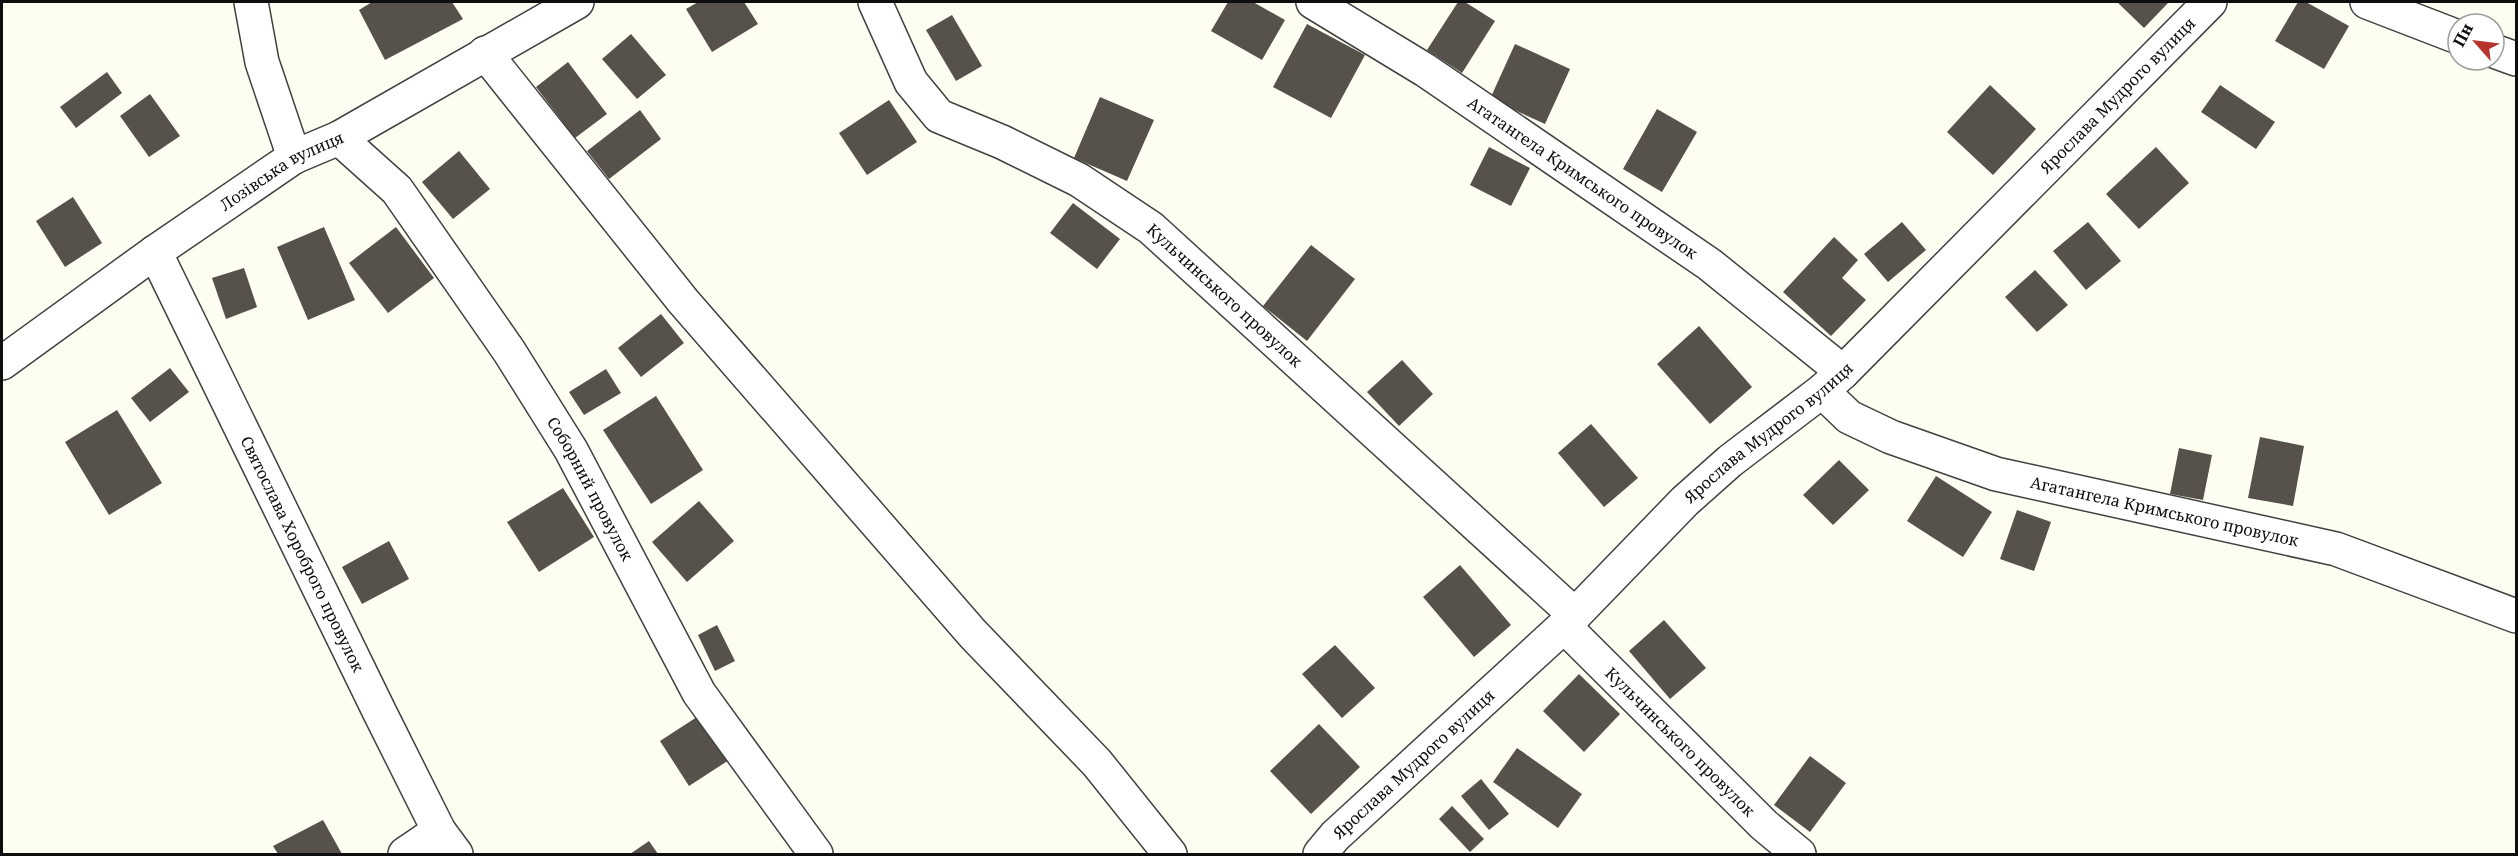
<svg xmlns="http://www.w3.org/2000/svg" width="2518" height="856" font-family="'Noto Serif',serif">
<style>
.building{fill:#56514b}
.lines{fill:none;stroke-linecap:round;stroke-linejoin:round}
.minor-casing{stroke:#414141;stroke-width:36}
.minor{stroke:#fff;stroke-width:33}
.labels{text-anchor:middle;dominant-baseline:central;stroke-width:6;stroke-linejoin:round;paint-order:stroke}
.street-label{font-size:16px;fill:#0e0e0e;stroke:#fff}
</style>
<rect width="100%" height="100%" fill="#fefdf1"/>
<g class="building">
<polygon points="372,2 452,2 463,19 385,60 359,10"/>
<polygon points="698,2 744,2 758,24 712,52 686,9"/>
<polygon points="1228,2 1253,2 1285,20 1262,60 1211,31"/>
<polygon points="1458,2 1465,2 1495,21 1462,73 1427,50"/>
<polygon points="2117,2 2169,2 2144,28"/>
<polygon points="2298,2 2306,2 2349,26 2324,69 2275,41"/>
<polygon points="952,15 982,66 956,81 926,30"/>
<polygon points="1307,24 1365,55 1331,118 1273,87"/>
<polygon points="631,34 666,75 637,99 602,59"/>
<polygon points="1515,44 1570,69 1545,124 1490,99"/>
<polygon points="568,62 607,114 575,138 536,87"/>
<polygon points="107,72 122,93 76,128 60,107"/>
<polygon points="1990,85 2036,129 1993,175 1947,132"/>
<polygon points="2220,85 2275,122 2256,149 2201,112"/>
<polygon points="150,94 180,136 149,157 120,116"/>
<polygon points="1100,97 1154,120 1127,181 1074,158"/>
<polygon points="889,100 917,142 867,175 839,133"/>
<polygon points="1657,109 1697,132 1662,192 1623,169"/>
<polygon points="640,110 661,139 609,179 587,151"/>
<polygon points="1489,147 1530,168 1511,206 1470,185"/>
<polygon points="2156,147 2189,183 2139,229 2106,194"/>
<polygon points="459,151 490,189 453,219 422,182"/>
<polygon points="73,197 102,243 65,267 36,221"/>
<polygon points="1073,203 1120,239 1097,269 1050,233"/>
<polygon points="1902,222 1926,250 1888,282 1864,254"/>
<polygon points="2088,222 2121,261 2086,290 2053,251"/>
<polygon points="324,227 355,300 308,320 277,247"/>
<polygon points="396,227 434,278 388,313 349,263"/>
<polygon points="1834,237 1858,260 1842,278 1866,300 1831,336 1783,292"/>
<polygon points="1311,245 1355,279 1307,341 1263,306"/>
<polygon points="244,268 257,307 226,319 212,278"/>
<polygon points="2035,270 2068,305 2037,332 2005,297"/>
<polygon points="661,314 684,343 641,377 618,348"/>
<polygon points="1699,326 1752,387 1710,424 1657,364"/>
<polygon points="1402,360 1433,394 1399,426 1367,392"/>
<polygon points="170,368 189,392 150,422 131,398"/>
<polygon points="606,369 621,393 584,415 569,392"/>
<polygon points="656,396 703,470 651,504 603,430"/>
<polygon points="117,410 162,483 109,515 65,442"/>
<polygon points="1591,424 1638,478 1604,507 1558,453"/>
<polygon points="2260,437 2304,446 2293,506 2248,498"/>
<polygon points="2179,448 2212,455 2203,500 2170,494"/>
<polygon points="1839,460 1869,490 1833,525 1803,495"/>
<polygon points="1936,476 1992,512 1963,557 1907,521"/>
<polygon points="563,488 594,537 539,572 507,522"/>
<polygon points="699,501 734,541 687,582 652,542"/>
<polygon points="2017,510 2051,522 2034,571 2000,559"/>
<polygon points="389,541 409,579 362,604 342,567"/>
<polygon points="1460,565 1511,625 1474,657 1423,597"/>
<polygon points="1664,620 1706,668 1670,699 1629,651"/>
<polygon points="717,625 735,661 715,671 698,635"/>
<polygon points="1335,645 1375,688 1342,718 1302,674"/>
<polygon points="1579,674 1620,714 1584,752 1543,711"/>
<polygon points="700,715 729,760 689,786 660,741"/>
<polygon points="1319,724 1360,767 1311,814 1270,771"/>
<polygon points="1517,748 1582,794 1558,828 1493,782"/>
<polygon points="1810,756 1846,783 1810,832 1774,805"/>
<polygon points="1481,779 1509,814 1489,830 1461,796"/>
<polygon points="1452,806 1484,839 1470,852 1439,819"/>
<polygon points="323,820 342,854 278,854 273,846"/>
<polygon points="649,841 658,854 630,854"/>
</g>
<g class="lines">
<g class="minor-casing">
<g id="minor">
<polyline points="251,2 262,62 294,157"/>
<path id="s1" d="M 875,2 L 911,82 L 939,116 L 1002,142 L 1079,180 L 1151,228 L 1575,615"/>
<path id="s2" d="M 1313,2 L 1425,70 L 1709,264 L 1843,372"/>
<polyline points="2367,2 2458,37"/>
<polyline points="2494,51 2516,59"/>
<polyline points="485,53 683,301 973,634 1097,763 1170,854"/>
<path id="s3" d="M 339,138 L 397,190 L 509,351 L 571,450 L 699,693 L 816,854"/>
<path id="s4" d="M 155,252 L 380,713 L 439,831 L 456,854"/>
<path id="s5" d="M 2,363 L 155,252 L 294,157 L 339,138 L 577,2"/>
<path id="s6" d="M 1822,391 L 1849,417 L 1891,437 L 1996,474 L 2336,549 L 2516,616"/>
<path id="s7" d="M 1564,626 L 1764,825 L 1799,854"/>
<polyline points="405,854 439,831"/>
<path id="s8" d="M 1320,854 L 1335,836 L 1564,626 L 1685,501 L 1730,461 L 1822,391 L 1843,372 L 2210,2"/>
</g>
</g>
<use href="#minor" class="minor"/>
</g>
<g class="labels">
<g class="street-label">
<text stroke="none"><textPath href="#s8" startOffset="1102">Ярослава Мудрого вулиця</textPath></text>
<text stroke="none"><textPath href="#s5" startOffset="340">Лозівська вулиця</textPath></text>
<text stroke="none"><textPath href="#s2" startOffset="322">Агатангела Кримського провулок</textPath></text>
<text stroke="none"><textPath href="#s1" startOffset="472">Кульчинського провулок</textPath></text>
<text stroke="none"><textPath href="#s8" startOffset="616">Ярослава Мудрого вулиця</textPath></text>
<text stroke="none"><textPath href="#s3" startOffset="434">Соборний провулок</textPath></text>
<text stroke="none"><textPath href="#s6" startOffset="368">Агатангела Кримського провулок</textPath></text>
<text stroke="none"><textPath href="#s4" startOffset="336">Святослава Хороброго провулок</textPath></text>
<text stroke="none"><textPath href="#s7" startOffset="164">Кульчинського провулок</textPath></text>
<text stroke="none"><textPath href="#s8" startOffset="130">Ярослава Мудрого вулиця</textPath></text>
</g>
</g>
<rect width="2518" height="856" fill="none" stroke="#0e0e0e" stroke-width="6"/>
<g transform="translate(2476 42) rotate(298)"><circle r="28" fill="#ffffff" stroke="#9f9f9f" stroke-width="1.5"/>
<path d="M0-4.5L10 22L0 15L-10 22Z" fill="#b7332e"/>
<text y="-9" font-size="16" font-weight="bold" text-anchor="middle" fill="#0e0e0e">Пн</text>
</g>
</svg>
